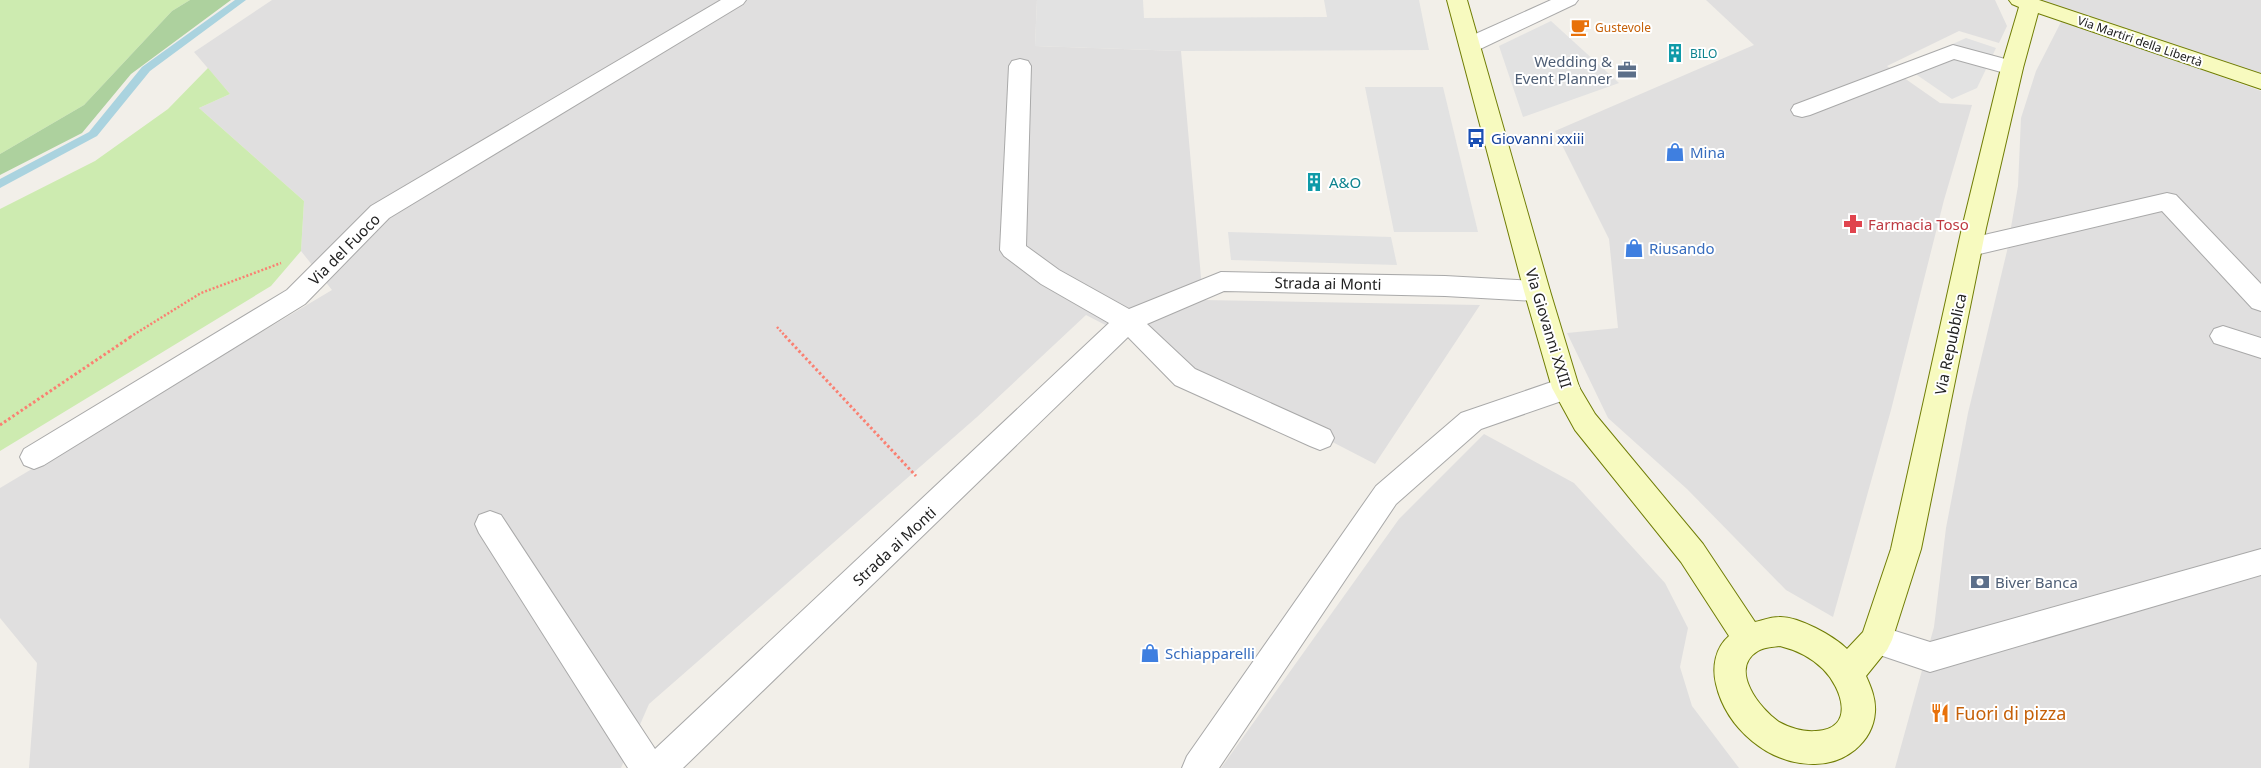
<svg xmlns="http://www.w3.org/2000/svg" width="2261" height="768" font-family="'Noto Sans',sans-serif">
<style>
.residential{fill:#e0dfdf}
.grass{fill:#cdebb0}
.forest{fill:#add19e}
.parking{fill:#e2e2e2}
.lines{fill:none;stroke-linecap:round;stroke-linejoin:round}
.stream{fill:#aad3df;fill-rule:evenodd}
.street-casing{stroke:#a9a9a9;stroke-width:2}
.secondary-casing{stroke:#707d05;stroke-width:2}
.path-far1{stroke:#fa8072;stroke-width:2.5;stroke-dasharray:2 2;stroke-linecap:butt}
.path{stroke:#fa8072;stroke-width:3;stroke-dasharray:2.5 2.5;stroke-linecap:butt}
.street{fill:#fff;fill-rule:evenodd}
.secondary{fill:#f7fabf;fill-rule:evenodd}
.labels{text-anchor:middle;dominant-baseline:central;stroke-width:4;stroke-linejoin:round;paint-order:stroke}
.far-food-label{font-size:12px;fill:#c56008;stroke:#fff;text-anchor:start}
.far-street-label{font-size:12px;fill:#222;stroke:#fff}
.far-culture-label{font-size:12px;fill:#0d838f;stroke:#fff;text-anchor:start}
.service-label{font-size:15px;fill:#4e5e75;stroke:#fff;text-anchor:end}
.transit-label{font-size:15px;fill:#164399;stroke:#fff;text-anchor:start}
.shop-label{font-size:15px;fill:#366cbe;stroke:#fff;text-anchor:start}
.culture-label{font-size:15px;fill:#0d838f;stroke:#fff;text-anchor:start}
.health-label{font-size:15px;fill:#be3a42;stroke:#fff;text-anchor:start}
.street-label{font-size:15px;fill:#222;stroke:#fff}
.near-food-label{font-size:18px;fill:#c56008;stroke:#fff;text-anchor:start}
</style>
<rect width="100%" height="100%" fill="#f2efe9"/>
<g class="residential">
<polygon points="272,0 1037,0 1035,46 1181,51 1203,300 1480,305 1375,464 1086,315 977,417 649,704 621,768 29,768 37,663 0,618 0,488 332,290 301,251 304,201 199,108 230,94 194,52"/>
<polygon points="1706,0 1995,0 2007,26 1999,43 1959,31 1887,66 1940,103 1972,105 1944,200 1891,410 1833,617 1786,590 1687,489 1608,418 1567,333 1618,328 1609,239 1555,131 1754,45"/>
<polygon points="2040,0 2261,0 2261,76 2066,10"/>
<polygon points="2062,20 2261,91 2261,768 1895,768 1934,627 1946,528 1968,413 2007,251 2018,186 2021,118 2036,71"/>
<polygon points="1484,434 1574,483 1665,583 1688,628 1680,667 1692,706 1739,768 1221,768 1399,519"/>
</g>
<g class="grass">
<polygon points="0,0 190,0 172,11 84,105 0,154"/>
<polygon points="208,68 230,94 199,108 304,201 301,251 271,286 0,451 0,209 95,161 168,109"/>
</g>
<polygon class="forest" points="190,0 231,0 131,74 82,133 0,175 0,154 84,105 172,11"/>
<g class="parking">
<polygon points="1037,0 1143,0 1144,18 1327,17 1324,0 1419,0 1429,50 1181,51 1035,46"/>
<polygon points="1551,21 1619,83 1523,117 1499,46"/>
<polygon points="1966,38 1996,48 1977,88 1952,99 1904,66"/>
<polygon points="1365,87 1443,87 1478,232 1394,232"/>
<polygon points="1228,232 1391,237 1397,265 1231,260"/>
</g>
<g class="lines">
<polygon class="stream" points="235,0 246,0 150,71 97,136 0,188 0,179 89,132 142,67"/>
<g class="street-casing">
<g id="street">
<polygon points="721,0 746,0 743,4 389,218 305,304 44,465 34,469 24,465 20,457 24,449 287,290 371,206"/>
<polygon points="1551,0 1578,0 1575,4 1478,50 1470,52 1462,50 1459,45 1462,40"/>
<polygon points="1953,45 2020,63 2023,68 2020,73 2012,75 1954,59 1810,115 1802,117 1794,115 1791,110 1794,105"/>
<polygon points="1020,59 1028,61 1031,66 1026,246 1059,270 1129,309 1221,272 1445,276 1537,281 1546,284 1550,291 1546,298 1537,301 1445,296 1224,291 1147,324 1195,369 1330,430 1334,438 1330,446 1320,450 1310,446 1175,385 1128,337 683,768 628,768 479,533 475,524 479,515 490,511 501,515 655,749 1109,323 1041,284 1004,256 1000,250 1009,66 1012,61"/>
<polygon points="2167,193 2176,195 2261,284 2261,311 2252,308 2162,211 1971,256 1962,253 1958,247 1962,241 1971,238"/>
<polygon points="2223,326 2261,338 2261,358 2214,343 2210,336 2214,329"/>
<polygon points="1566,377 1576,380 1580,388 1576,396 1481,429 1396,504 1219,768 1182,768 1187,756 1376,486 1461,413"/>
<polygon points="2261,549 2261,575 1930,672 1865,650 1860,640 1865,630 1876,625 1930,642"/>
</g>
</g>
<g class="secondary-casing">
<path id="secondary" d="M 1447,0 L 1467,0 L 1550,291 L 1579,387 L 1595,414 L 1703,544 L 1755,622 C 1763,620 1771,617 1779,617 C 1798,616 1834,636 1847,649 L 1863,632 L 1891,549 L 1962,228 L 2001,68 L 2019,7 L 2012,4 L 2009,0 L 2039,0 L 2261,74 L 2261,89 L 2038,13 L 2023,68 L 1986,228 L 1921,549 L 1892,640 L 1887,650 L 1866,676 C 1871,687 1876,699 1875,712 C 1873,743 1844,764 1815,764 C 1769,765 1726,728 1716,684 C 1712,667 1715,648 1729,636 L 1681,562 L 1575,430 L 1552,388 L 1524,291 ZM 1780,646 C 1796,650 1811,657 1823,669 C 1842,688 1856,729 1816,731 C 1803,732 1790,728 1779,722 C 1760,709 1728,669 1758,651 C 1764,647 1773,647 1780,646 Z"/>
</g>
<g class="path-far1">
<polyline points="777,327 786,337"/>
<polyline points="130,337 201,293 281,263"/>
</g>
<g class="path">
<polyline points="785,336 916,476"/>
<polyline points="0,425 132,336"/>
</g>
<use href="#street" class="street"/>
<use href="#secondary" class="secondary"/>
</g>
<defs>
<g id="cafe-bare" transform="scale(1.5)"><path d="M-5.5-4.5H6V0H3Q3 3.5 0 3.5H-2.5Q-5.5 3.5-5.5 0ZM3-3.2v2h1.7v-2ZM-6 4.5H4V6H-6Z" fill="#e8710a" stroke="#fff" stroke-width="2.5" paint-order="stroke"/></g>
<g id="building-bare" transform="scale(1.5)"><path d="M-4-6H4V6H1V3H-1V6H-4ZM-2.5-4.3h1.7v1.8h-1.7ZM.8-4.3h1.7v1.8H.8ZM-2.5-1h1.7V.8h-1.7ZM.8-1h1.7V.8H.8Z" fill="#0f9aa8" stroke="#fff" stroke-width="2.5" paint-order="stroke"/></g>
<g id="office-bare" transform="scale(1.5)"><path d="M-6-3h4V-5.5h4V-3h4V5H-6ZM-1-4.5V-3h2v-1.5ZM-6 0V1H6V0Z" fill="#5c6f8a" stroke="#fff" stroke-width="2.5" paint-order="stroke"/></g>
<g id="bus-bare" transform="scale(1.5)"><path d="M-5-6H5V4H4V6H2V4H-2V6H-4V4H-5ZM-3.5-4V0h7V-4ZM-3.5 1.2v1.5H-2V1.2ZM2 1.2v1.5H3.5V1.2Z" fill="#1a4fb4" stroke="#fff" stroke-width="2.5" paint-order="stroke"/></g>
<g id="shop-bare" transform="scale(1.5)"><path d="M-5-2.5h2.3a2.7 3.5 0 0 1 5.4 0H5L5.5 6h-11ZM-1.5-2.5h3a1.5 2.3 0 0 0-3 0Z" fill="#3f7fe0" stroke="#fff" stroke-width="2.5" paint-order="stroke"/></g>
<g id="pharmacy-bare" transform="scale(1.5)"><path d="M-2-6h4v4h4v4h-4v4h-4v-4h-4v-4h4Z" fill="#e0444e" stroke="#fff" stroke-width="2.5" paint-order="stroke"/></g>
<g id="bank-bare" transform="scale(1.5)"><path d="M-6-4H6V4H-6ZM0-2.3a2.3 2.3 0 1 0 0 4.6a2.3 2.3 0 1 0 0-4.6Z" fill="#5c6f8a" stroke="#fff" stroke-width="2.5" paint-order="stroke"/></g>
<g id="restaurant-bare" transform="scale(1.5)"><path d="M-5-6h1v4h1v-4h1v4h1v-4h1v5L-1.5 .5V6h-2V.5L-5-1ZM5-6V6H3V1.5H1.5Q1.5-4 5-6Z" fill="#e8710a" stroke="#fff" stroke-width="2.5" paint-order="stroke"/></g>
</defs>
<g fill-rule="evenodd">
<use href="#cafe-bare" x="1580" y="27"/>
<use href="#building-bare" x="1675" y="53"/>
<use href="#office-bare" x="1627" y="70"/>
<use href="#bus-bare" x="1476" y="138"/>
<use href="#shop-bare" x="1675" y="152"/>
<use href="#building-bare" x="1314" y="182"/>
<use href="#pharmacy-bare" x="1853" y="224"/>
<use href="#shop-bare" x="1634" y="248"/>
<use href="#bank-bare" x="1980" y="582"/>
<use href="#shop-bare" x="1150" y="653"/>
<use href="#restaurant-bare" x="1940" y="713"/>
</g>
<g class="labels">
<g class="far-food-label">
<text x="1595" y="27">Gustevole</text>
</g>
<g class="far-street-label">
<text transform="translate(2140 41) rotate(19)">Via Martiri della Libertà</text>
</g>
<g class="far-culture-label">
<text x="1690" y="53">BILO</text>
</g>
<g class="service-label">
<text x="1612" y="61">Wedding &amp;<tspan x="1612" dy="17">Event Planner</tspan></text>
<text x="1995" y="582" text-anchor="start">Biver Banca</text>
</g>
<g class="transit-label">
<text x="1491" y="138">Giovanni xxiii</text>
</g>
<g class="shop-label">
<text x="1690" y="152">Mina</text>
<text x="1649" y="248">Riusando</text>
<text x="1165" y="653">Schiapparelli</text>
</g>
<g class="culture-label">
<text x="1329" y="182">A&amp;O</text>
</g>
<g class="health-label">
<text x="1868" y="224">Farmacia Toso</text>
</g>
<g class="street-label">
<text transform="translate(344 249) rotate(-45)">Via del Fuoco</text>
<text transform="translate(1328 283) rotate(1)">Strada ai Monti</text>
<text transform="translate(1549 328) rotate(73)">Via Giovanni XXIII</text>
<text transform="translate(1950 344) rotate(-78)">Via Repubblica</text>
<text transform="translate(894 546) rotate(-43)">Strada ai Monti</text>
</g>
<g class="near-food-label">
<text x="1955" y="713">Fuori di pizza</text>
</g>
</g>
</svg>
